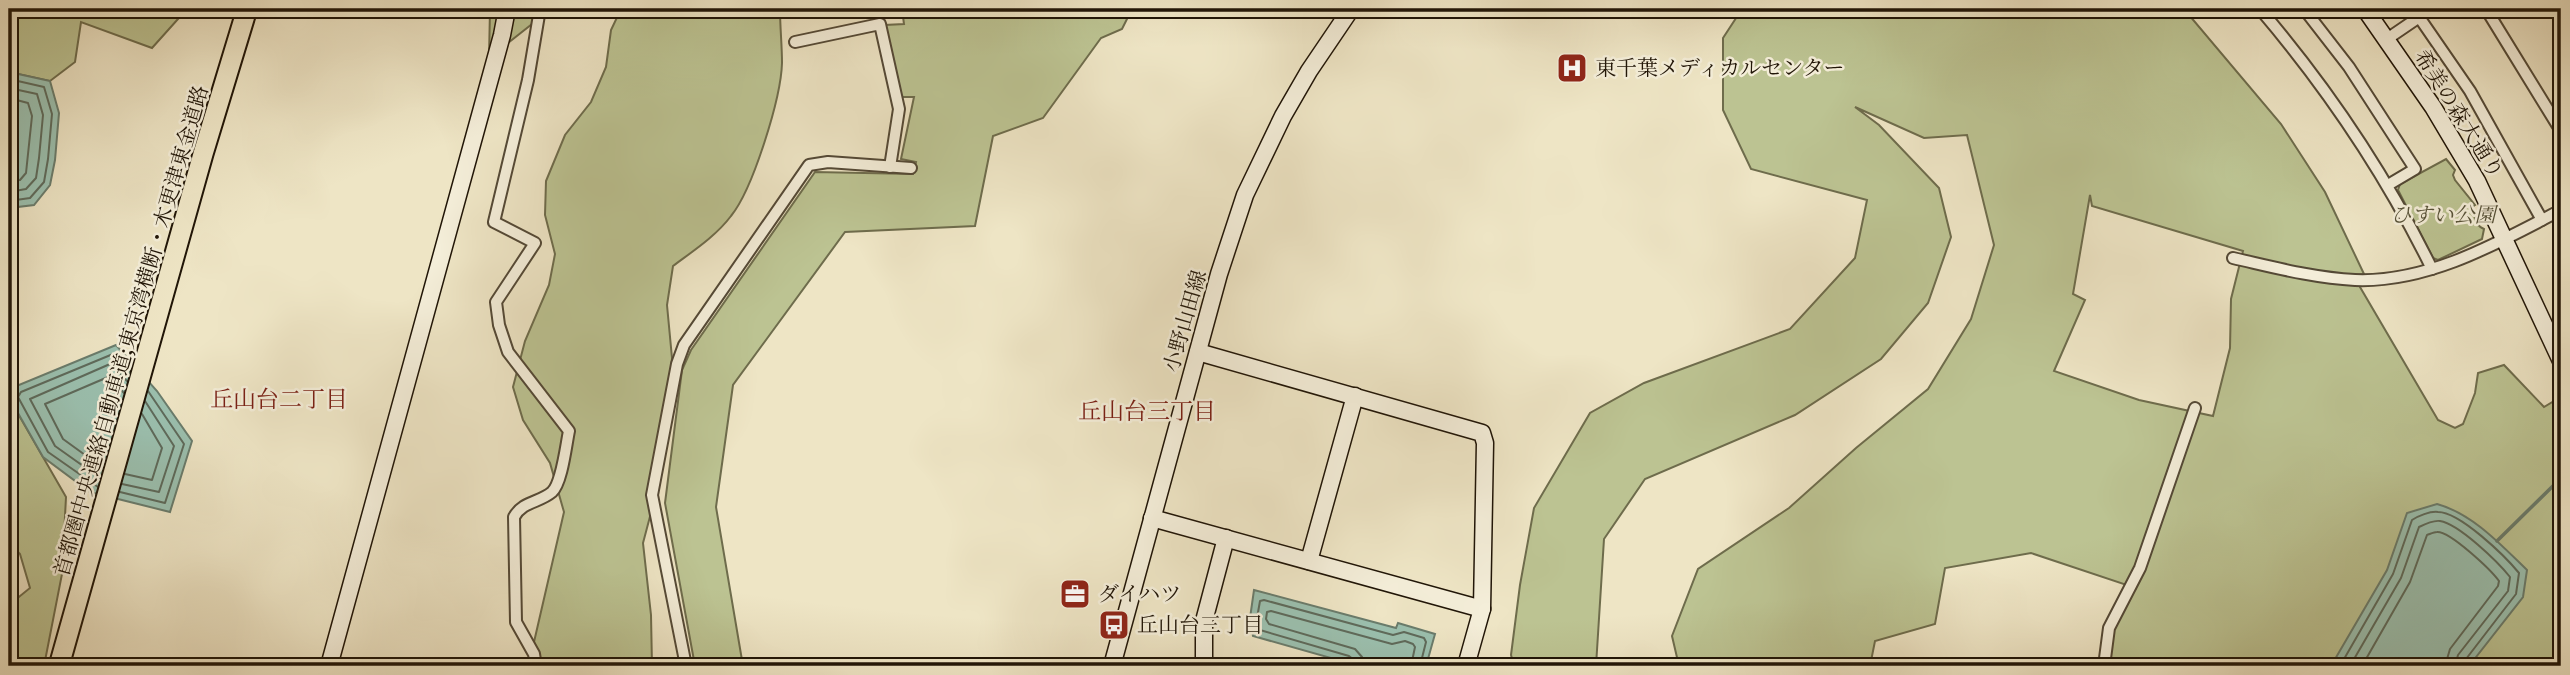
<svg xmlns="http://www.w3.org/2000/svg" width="2570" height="675" font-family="'IM FELL Great Primer','Noto Serif JP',serif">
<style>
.green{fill:#bcc392;stroke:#6e6c4c;stroke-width:2;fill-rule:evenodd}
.water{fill:#9bc0af;stroke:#6a7c6c;stroke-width:2}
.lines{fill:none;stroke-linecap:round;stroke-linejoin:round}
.shore{stroke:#5e6a5b;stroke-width:2}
.stream{stroke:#6a7c6c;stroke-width:3.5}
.street-casing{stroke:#544936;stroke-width:14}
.secondary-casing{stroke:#201507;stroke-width:19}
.highway-casing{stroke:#201507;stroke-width:23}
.street{stroke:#f4eed9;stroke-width:10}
.secondary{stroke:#f4eed9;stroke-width:16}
.highway{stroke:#eee5c5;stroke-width:19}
.labels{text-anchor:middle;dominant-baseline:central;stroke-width:5;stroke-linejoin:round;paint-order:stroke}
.poi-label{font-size:21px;fill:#201507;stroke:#f4eed9;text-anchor:start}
.street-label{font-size:21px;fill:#201507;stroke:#f4eed9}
.park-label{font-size:21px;font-style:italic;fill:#575238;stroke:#f4eed9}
.neighbourhood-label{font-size:23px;fill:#7a1f14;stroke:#f4eed9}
</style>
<rect width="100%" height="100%" fill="#eee5c5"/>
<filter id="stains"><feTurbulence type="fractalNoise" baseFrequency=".00286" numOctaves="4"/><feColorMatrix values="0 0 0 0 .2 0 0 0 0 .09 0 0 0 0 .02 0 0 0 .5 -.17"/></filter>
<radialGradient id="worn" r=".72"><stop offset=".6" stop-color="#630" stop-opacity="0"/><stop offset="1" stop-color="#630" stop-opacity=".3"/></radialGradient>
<g class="green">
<polygon points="9,9 187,9 152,48 81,22 75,62 50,81 9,72"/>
<polygon points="490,9 551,9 489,58"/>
<path d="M 621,9 L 780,9 C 780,27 782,45 782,63 C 781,98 753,189 731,216 C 716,236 693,251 673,266 L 667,305 L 672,358 L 667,428 L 657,490 L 643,543 L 651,615 L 652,666 L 539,666 L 534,642 L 564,512 L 550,463 L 523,420 L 513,387 L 525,341 L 549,285 L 555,254 L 545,215 L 546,181 L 565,135 L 591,102 L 606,67 L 611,30 Z"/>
<polygon points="902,9 1132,9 1122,29 1101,38 1043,118 993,136 975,226 845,232 733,385 716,507 743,666 695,666 665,503 682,370 691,350 815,172 913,174 916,162 901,159 914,97 901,97 885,25 904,24"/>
<path d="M 1742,9 L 2184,9 L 2281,124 L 2325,192 L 2364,274 L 2356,275 L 2360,287 L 2438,420 L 2455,428 L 2463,424 L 2475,393 L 2478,373 L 2504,365 L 2544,407 L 2559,398 L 2561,400 L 2561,666 L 2106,666 L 2109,637 L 2130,586 L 2031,553 L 1945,568 L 1935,624 L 1875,641 L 1870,666 L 1679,666 L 1672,636 L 1698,569 L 1789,508 L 1856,448 L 1928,389 L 1971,319 L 1994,245 L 1967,135 L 1924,138 L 1855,107 L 1879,125 L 1939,188 L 1951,237 L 1928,303 L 1881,359 L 1795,415 L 1645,479 L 1604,539 L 1596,666 L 1514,666 L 1511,655 L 1520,585 L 1534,508 L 1590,413 L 1644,383 L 1790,329 L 1855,258 L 1867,200 L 1751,169 L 1723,110 L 1723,38 ZM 2090,195 L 2092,206 L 2243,251 L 2231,299 L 2230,348 L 2213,416 L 2139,400 L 2054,371 L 2085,300 L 2073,294 Z"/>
<path d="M 2446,159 L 2455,170 L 2453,175 L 2455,180 L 2475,205 L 2472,207 C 2475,215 2474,225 2484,229 L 2482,239 L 2438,260 L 2433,258 L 2398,190 L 2400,184 Z"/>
<polygon points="9,398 66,497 62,574 44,666 9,666 9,605 30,588 20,554 9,543"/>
</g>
<g class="water">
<polygon points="9,72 50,81 59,113 55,160 50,185 34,205 9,208"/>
<polygon points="116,345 157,391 192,441 170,512 90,492 43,457 10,399 14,387"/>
<path d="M 2437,504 C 2473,514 2501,545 2527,570 L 2523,597 L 2469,666 L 2331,666 L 2387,570 L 2407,513 Z"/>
<polygon points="1254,590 1396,628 1398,623 1435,634 1426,666 1359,666 1253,636 1250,618"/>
</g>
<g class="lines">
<g class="shore">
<polyline points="9,79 44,87 52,114 48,159 44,182 30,198 9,201"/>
<polyline points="9,88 37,94 43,115 39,158 36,178 26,189 9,192"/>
<polyline points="9,98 28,103 32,116 26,173 20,180 9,181"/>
<polyline points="103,468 63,439 45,404 108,377 124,393"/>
<polyline points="125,474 152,480 162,448 142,414"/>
<polyline points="100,478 55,446 30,399 110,364 127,381"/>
<polyline points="122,484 159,492 174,446 145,401"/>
<polyline points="98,487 48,452 18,397 21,392 113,354 130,371"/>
<polyline points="120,492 165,503 184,444 148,391"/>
<polyline points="1355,666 1354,660 1349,656 1260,630 1257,618 1260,601 1264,600 1393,635 1404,632 1424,638 1426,642 1420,666"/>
<polyline points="1364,666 1362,657 1355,649 1269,624 1266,619 1267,612 1271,611 1392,644 1405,641 1413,644 1415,647 1411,666"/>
<path d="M 2340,666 L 2393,574 L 2412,520 C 2418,516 2430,511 2438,512 C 2460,512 2505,556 2519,573 L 2516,594 L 2466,659 L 2464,666"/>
<path d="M 2350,666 L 2401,578 L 2419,527 C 2425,524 2433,520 2440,521 C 2459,524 2498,562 2510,577 L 2508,591 L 2458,655 L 2455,666"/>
<path d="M 2362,666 L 2410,582 L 2427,535 C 2430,534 2434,532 2437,532 C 2450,531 2491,570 2499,581 L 2498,586 L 2450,649 L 2445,666"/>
</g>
<polyline class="stream" points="2497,541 2561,478"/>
<g class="street-casing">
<g id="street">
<path d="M 2260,9 C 2329,90 2385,173 2432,269"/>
<polyline points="2304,9 2349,67 2415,169 2388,185"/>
<polyline points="2486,9 2561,131"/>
<polyline points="2419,17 2470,91 2542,220"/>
<polyline points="2387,39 2431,9"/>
<polyline points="795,42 880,24 899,109 890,167"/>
<path d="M 2233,258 C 2273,267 2313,278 2355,280 C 2428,283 2498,243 2561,210"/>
<path d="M 536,666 L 534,654 L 516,622 L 514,517 C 523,501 539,503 552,492 C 562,483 566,445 569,431 L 508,352 L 499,325 L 496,302 L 535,243 L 494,222 L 528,80 L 540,9"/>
<polyline points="686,666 652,495 677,364 684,345 809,165 828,162 911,168"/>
<polyline points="2104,666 2109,628 2140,568 2195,408"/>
</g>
</g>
<g class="secondary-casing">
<g id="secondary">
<polyline points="2365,9 2433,107 2477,181 2561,361"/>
<polyline points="1198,352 1482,433 1485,443 1482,609 1466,666"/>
<polyline points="1152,518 1482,609"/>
<polyline points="1309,561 1355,396"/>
<polyline points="329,666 502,35 507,9"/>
<polyline points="1112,666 1219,274 1245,195 1283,116 1309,71 1351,9"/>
<polyline points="1204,666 1204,621 1226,538"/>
</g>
</g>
<g class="highway-casing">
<polyline id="highway" points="59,666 203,154 247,9"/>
</g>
<use href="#street" class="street"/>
<use href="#secondary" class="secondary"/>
<use href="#highway" class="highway"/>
</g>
<defs>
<g id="hospital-square" transform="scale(1.575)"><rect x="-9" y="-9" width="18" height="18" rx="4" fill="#8f2418" stroke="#f4eed9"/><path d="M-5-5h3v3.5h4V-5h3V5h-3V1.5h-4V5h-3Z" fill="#fff"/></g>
<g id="office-square" transform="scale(1.575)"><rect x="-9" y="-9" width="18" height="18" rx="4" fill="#8f2418" stroke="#f4eed9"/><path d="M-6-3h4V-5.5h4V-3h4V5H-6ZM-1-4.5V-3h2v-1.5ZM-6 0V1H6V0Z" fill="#fff"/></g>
<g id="bus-square" transform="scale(1.575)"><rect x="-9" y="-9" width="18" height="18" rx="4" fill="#8f2418" stroke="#f4eed9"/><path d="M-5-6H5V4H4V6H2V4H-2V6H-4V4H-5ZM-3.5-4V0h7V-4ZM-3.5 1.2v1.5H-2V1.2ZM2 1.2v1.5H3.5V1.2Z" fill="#fff"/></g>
</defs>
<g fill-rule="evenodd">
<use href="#hospital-square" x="1572" y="68"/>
<use href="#office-square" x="1075" y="594"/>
<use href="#bus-square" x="1114" y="625"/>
</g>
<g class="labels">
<g class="poi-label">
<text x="1595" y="68">東千葉メディカルセンター</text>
<text x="1098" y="594">ダイハツ</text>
<text x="1137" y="625">丘山台三丁目</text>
</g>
<g class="street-label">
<text transform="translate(2459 114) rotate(58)">希美の森大通り</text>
<text transform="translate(1185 321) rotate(-74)">小野山田線</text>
<text transform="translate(131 331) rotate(-74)">首都圏中央連絡自動車道;東京湾横断・木更津東金道路</text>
</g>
<g class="park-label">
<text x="2443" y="215">ひすい公園</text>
</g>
<g class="neighbourhood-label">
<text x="279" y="399">丘山台二丁目</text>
<text x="1147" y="411">丘山台三丁目</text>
</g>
</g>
<rect width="2570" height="675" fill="none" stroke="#eee5c5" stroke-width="35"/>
<rect x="10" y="10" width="2549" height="654" fill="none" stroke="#201507" stroke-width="3.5"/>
<rect x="18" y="18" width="2535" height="640" fill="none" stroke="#201507" stroke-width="2"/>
<rect width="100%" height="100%" filter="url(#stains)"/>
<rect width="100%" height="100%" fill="url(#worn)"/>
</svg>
